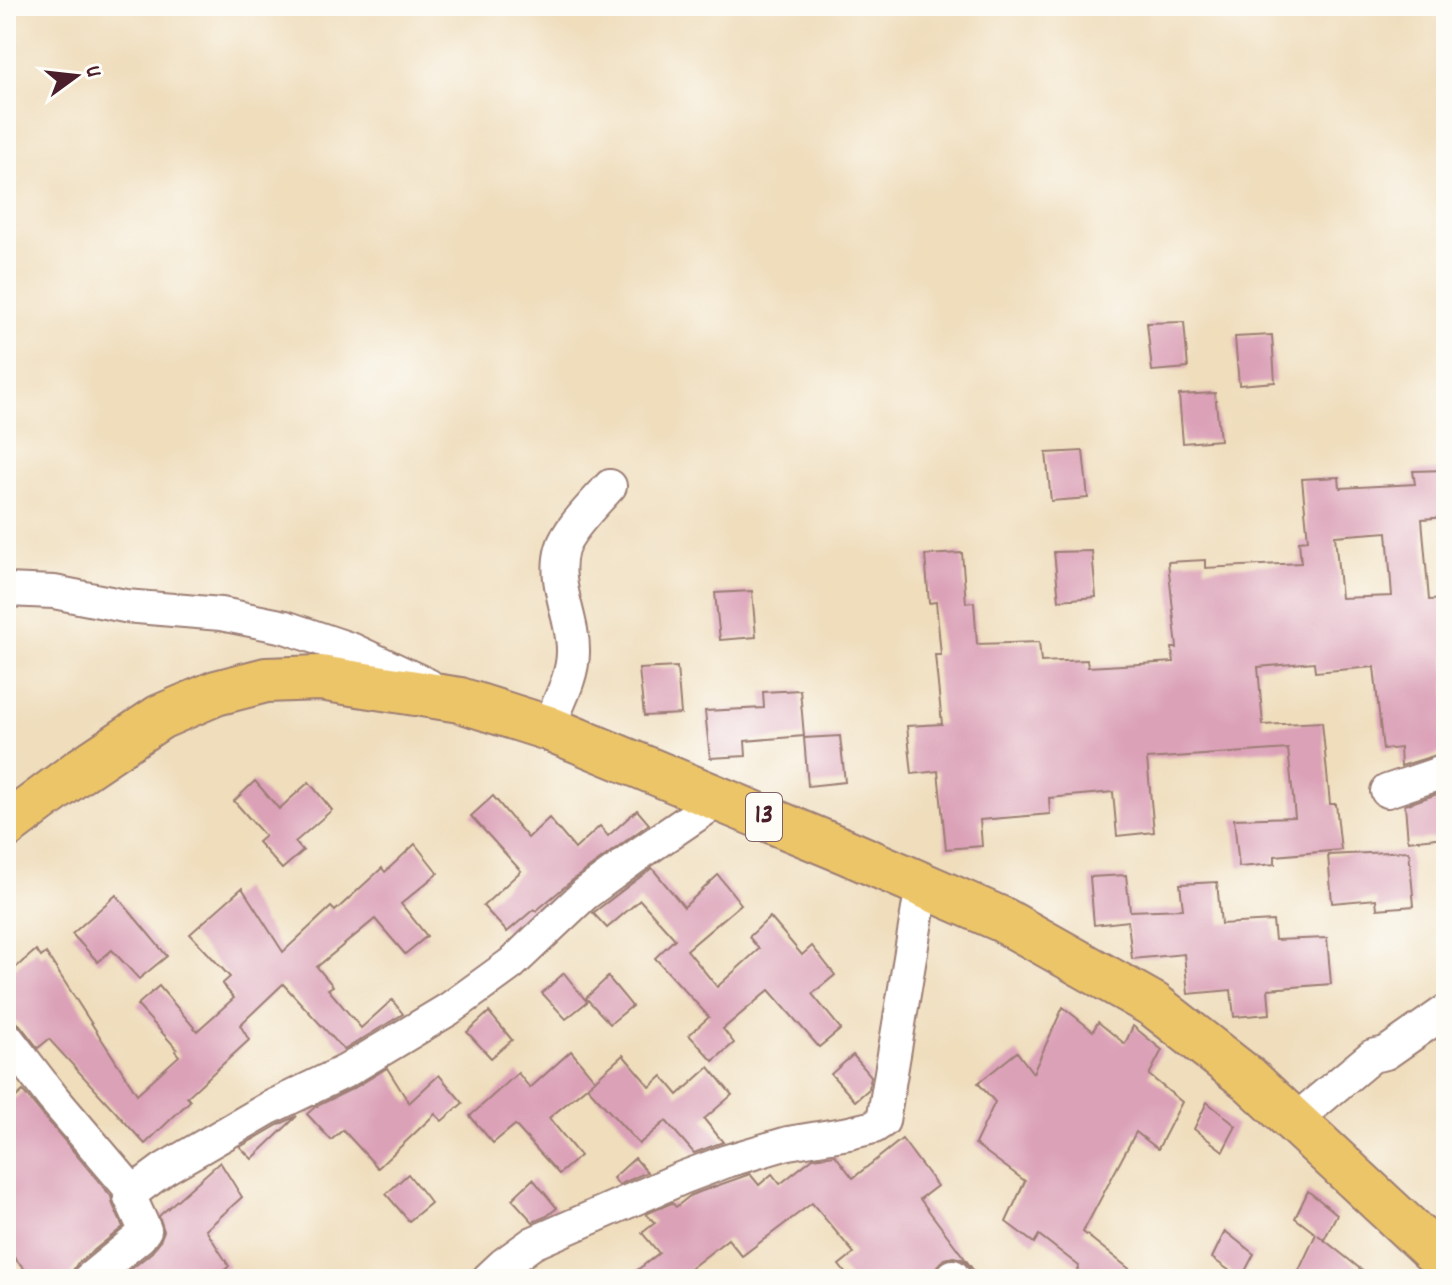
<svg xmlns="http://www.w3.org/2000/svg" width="1452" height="1285" font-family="Dekko,sans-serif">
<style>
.building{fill:#dba1b7;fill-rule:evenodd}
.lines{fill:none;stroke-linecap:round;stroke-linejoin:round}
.minor-casing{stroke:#9c7e74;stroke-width:36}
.highway-casing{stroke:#9c7e74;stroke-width:48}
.minor{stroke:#fff;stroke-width:32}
.highway{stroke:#edc569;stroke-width:44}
.labels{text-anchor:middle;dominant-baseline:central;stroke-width:6;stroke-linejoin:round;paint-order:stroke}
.shield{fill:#fdfcf7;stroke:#806168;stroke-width:2}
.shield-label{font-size:28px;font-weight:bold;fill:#4a1f2b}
</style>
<rect width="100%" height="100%" fill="#fdfcf7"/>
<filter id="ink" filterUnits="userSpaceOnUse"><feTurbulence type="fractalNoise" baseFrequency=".0125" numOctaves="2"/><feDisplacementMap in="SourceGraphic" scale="16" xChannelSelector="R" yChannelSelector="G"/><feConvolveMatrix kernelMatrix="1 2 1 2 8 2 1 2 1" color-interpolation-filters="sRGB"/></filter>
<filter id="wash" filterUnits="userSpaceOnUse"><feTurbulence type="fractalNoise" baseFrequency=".006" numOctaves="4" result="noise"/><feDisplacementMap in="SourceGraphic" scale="32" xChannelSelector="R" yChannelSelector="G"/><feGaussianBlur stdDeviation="1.8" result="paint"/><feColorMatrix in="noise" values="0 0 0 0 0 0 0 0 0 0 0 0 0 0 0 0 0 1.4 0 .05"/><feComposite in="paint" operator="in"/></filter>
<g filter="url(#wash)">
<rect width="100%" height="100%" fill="#efddbc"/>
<g id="blocks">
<g class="building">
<polygon points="1184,322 1188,368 1152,371 1147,323"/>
<polygon points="1272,335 1275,382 1239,385 1235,337"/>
<polygon points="1215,393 1220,440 1183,443 1179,395"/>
<polygon points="1083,451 1088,498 1051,501 1046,453"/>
<path d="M 1446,470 L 1446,517 L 1422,519 L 1429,600 L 1446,599 L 1446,752 L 1401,766 L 1400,748 L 1383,750 L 1374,667 L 1315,672 L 1314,662 L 1258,667 L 1263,725 L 1322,722 L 1330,804 L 1336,804 L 1341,850 L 1275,856 L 1275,864 L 1239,867 L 1234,819 L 1295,817 L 1288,749 L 1147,759 L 1154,832 L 1117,836 L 1113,792 L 1049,798 L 1050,814 L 980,820 L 982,846 L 946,849 L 938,771 L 912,774 L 907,726 L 942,724 L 935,655 L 941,655 L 936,602 L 929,603 L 925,555 L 962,553 L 966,603 L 974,602 L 977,644 L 1039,642 L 1041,662 L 1087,660 L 1088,667 L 1174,662 L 1172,648 L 1177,648 L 1168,562 L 1205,560 L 1205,568 L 1301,563 L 1299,541 L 1308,540 L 1302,479 L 1339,477 L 1340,488 L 1415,484 L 1413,471 ZM 1387,532 L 1392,596 L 1341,598 L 1335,536 Z"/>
<polygon points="1092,551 1096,597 1059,600 1054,552"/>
<polygon points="752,591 756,637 720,640 715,593"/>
<polygon points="677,667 681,714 644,716 639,669"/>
<polygon points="800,690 804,736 745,741 746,756 710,758 705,711 764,708 763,692"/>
<polygon points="840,736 845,782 808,786 804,738"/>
<polygon points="255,781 279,809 309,782 332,810 295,842 303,851 282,869 258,842 265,836 234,801"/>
<polygon points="1446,791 1446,837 1408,841 1405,805"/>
<polygon points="493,796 528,838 549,818 575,849 600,826 608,836 637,810 649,824 574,879 536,911 534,909 507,932 483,906 521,871 471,816"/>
<polygon points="415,844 438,873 401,904 427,936 405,954 375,919 317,967 333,986 328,989 361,1028 392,1000 403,1014 344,1050 283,984 240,1025 249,1040 187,1097 190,1101 145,1144 49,1039 38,1048 20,1025 14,1020 6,1018 6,976 36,950 41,957 46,953 137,1094 179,1056 175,1051 177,1049 137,1005 159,986 197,1031 234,998 222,984 230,977 190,934 242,888 283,952 331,907 335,911 382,868 385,872"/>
<polygon points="1409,851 1414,906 1377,909 1376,899 1332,903 1328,855"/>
<polygon points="652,868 684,907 718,875 741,904 687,950 717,987 759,949 749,937 770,917 802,955 812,946 835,975 812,994 841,1029 819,1047 769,990 723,1029 734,1043 713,1061 689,1035 709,1017 655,958 675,939 640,900 607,928 593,913"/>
<polygon points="1126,875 1130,911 1183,909 1180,884 1217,882 1221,924 1273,921 1275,940 1327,938 1331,984 1268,989 1270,1014 1234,1017 1231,990 1188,994 1184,954 1132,959 1128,921 1094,925 1090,877"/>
<polygon points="116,895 167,956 139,979 112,950 98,962 72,934"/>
<polygon points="564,973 587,1002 566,1019 542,993"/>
<polygon points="608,977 632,1006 610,1024 586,998"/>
<polygon points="1063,1007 1093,1031 1098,1022 1125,1044 1133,1026 1162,1050 1149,1075 1182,1102 1158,1149 1136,1132 1083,1232 1142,1279 1073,1279 1079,1266 1039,1235 1034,1243 1006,1222 1025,1181 975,1144 995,1102 978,1083 1017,1052 1033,1073"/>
<polygon points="489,1012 512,1040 491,1058 467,1032"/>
<polygon points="571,1051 595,1080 549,1118 580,1156 559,1174 515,1125 493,1143 470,1116 518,1073 530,1088"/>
<polygon points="623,1055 650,1087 662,1076 678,1095 709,1067 732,1095 704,1119 723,1142 694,1153 666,1121 639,1144 587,1087"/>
<polygon points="853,1055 871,1076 869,1089 855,1101 831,1074"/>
<polygon points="387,1068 409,1103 439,1075 463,1103 442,1121 435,1114 378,1168 343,1130 331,1140 307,1114 315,1107 354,1088"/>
<polygon points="23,1091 111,1196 113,1205 123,1227 77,1264 72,1272 70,1279 34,1279 6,1249 6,1106"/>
<polygon points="1207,1102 1236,1126 1223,1151 1194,1129"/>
<polygon points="297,1116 252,1159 240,1147 278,1125"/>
<polygon points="902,1139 937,1186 920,1199 980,1279 972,1279 969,1266 962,1259 954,1257 944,1259 937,1266 934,1279 850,1279 839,1265 854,1253 812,1203 742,1256 728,1239 677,1279 626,1279 659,1253 642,1233 655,1223 646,1214 672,1203 676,1207 691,1195 750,1174 759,1185 772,1174 780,1184 813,1158 835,1155 853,1178"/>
<polygon points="635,1158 647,1172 619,1185 613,1178"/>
<polygon points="220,1162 242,1197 206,1230 229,1266 215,1279 119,1279 152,1252 160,1241 164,1231 159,1216"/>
<polygon points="408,1174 431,1203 409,1221 386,1194"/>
<polygon points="533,1179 557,1208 547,1216 533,1222 512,1199"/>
<polygon points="1308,1191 1337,1214 1324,1240 1318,1235 1373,1279 1295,1279 1316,1234 1295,1218"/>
<polygon points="1225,1231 1254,1254 1241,1279 1212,1258"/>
</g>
</g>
</g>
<g filter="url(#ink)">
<use href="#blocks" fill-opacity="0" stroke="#9c7e74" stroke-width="2"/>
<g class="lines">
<g class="minor-casing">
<g id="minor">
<polyline points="6,590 54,592 125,606 221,614 285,627 353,650 428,685"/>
<path d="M 548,728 C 557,705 573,678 573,652 C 574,619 552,583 562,549 C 567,530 596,502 610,486"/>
<polyline points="1387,791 1446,771"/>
<polyline points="6,1037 53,1098 133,1192"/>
<polyline points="1294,1121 1372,1056 1386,1053 1446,1011"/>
<polyline points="953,1276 953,1279"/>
<polyline points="89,1279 140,1237 145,1230 130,1197 133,1192 164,1169 269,1108 346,1071 449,1009 511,964 585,894 642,852 720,799"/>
<polyline points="488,1279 504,1264 533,1243 682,1178 727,1161 788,1143 849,1133 874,1127 883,1121 922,885"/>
</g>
</g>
<g class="highway-casing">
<polyline id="highway" points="6,826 81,770 160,717 216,693 266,680 320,678 460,700 548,728 847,852 1003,920 1154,1005 1250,1080 1446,1263"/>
</g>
<use href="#minor" class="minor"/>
<use href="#highway" class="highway"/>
</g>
</g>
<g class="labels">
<rect class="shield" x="746" y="793" width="36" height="48" rx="6"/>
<g class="shield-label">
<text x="764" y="817">13</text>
</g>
</g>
<rect width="1452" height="1285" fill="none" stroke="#fdfcf7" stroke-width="32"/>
<g transform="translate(76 76) rotate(75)" stroke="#fdfcf7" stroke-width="6" paint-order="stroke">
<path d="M0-6L14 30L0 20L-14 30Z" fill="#4a1f2b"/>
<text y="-12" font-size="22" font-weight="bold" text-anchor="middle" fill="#4a1f2b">U</text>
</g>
</svg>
